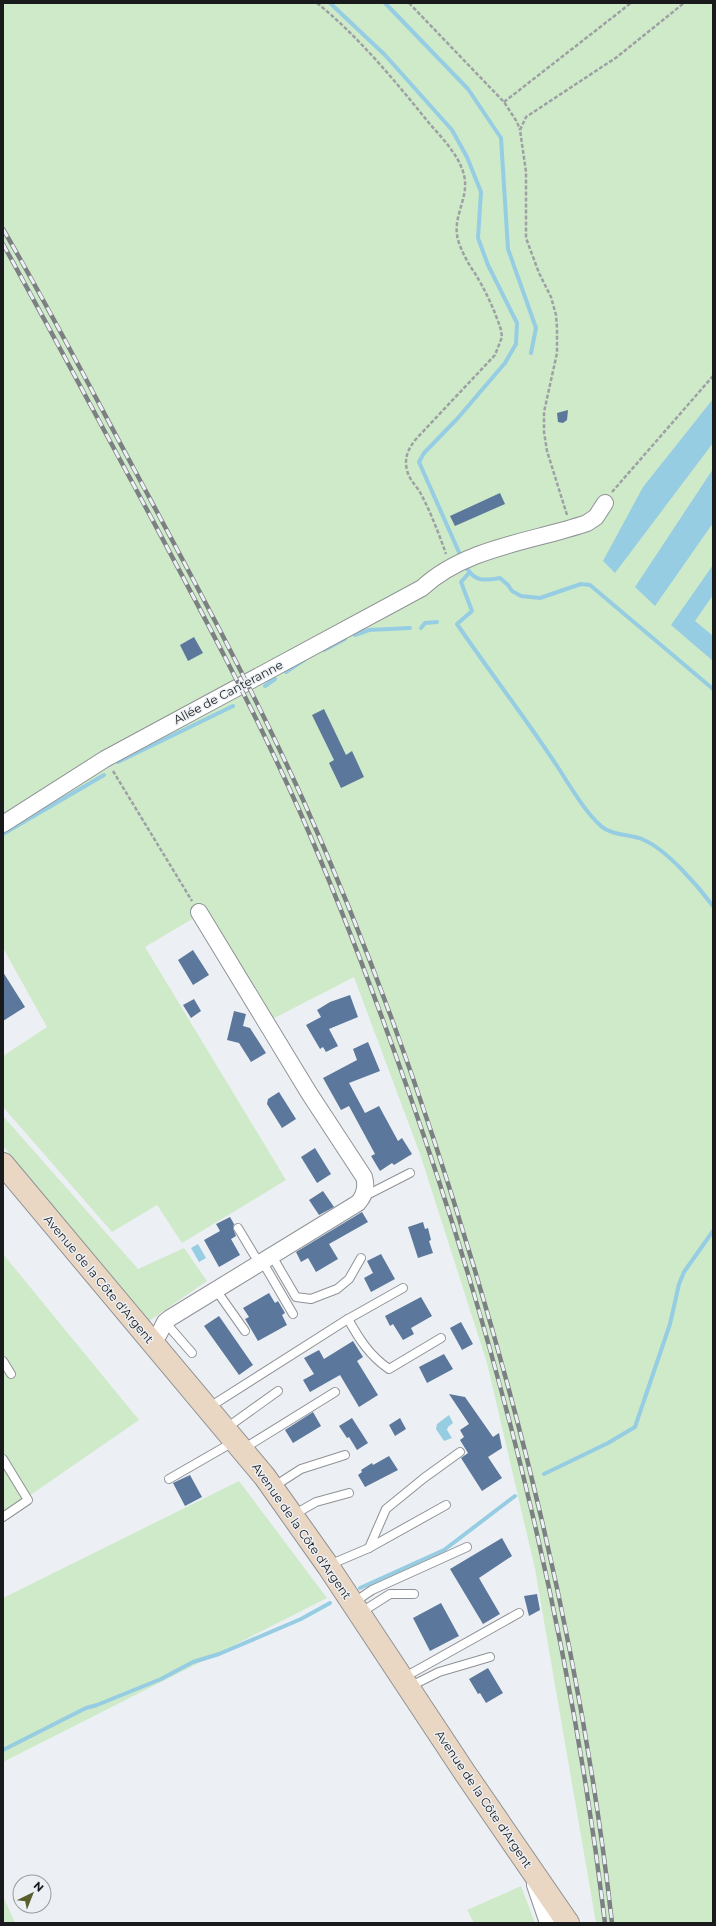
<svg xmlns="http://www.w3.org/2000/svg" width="716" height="1926" font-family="Montserrat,sans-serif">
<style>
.green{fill:#cfeac9}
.water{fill:#96cde3}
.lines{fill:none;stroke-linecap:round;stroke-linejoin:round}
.stream{stroke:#96cde3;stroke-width:4}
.building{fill:#5b779b}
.service-casing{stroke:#8f9296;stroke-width:10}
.minor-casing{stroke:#8f9296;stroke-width:18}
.secondary-casing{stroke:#8f9296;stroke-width:24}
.path{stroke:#9ea1a4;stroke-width:2.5;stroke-dasharray:4 2;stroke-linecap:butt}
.service{stroke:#fff;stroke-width:8}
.minor{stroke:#fff;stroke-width:16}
.secondary{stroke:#ead7c3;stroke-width:22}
.rail-casing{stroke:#7d8083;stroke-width:4.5}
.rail{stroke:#ecf0f4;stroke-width:3;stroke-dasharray:9;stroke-linecap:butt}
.labels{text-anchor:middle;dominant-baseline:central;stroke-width:3;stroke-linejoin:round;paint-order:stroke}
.street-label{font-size:12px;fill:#191a1c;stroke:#ecf0f4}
</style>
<rect width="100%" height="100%" fill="#ecf0f4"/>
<g class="green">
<polygon points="3,3 713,3 713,1923 596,1923 535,1569 487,1363 420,1154 354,977 261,1025 194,918 145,947 286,1180 182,1243 157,1205 112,1232 3,1107 3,1056 47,1027 3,948"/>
<polygon points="3,1116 138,1269 184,1248 207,1281 149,1321 3,1146"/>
<polygon points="3,1254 139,1420 3,1514"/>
<polygon points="239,1481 327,1598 3,1762 3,1598"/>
<polygon points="521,1886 535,1923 474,1923 467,1910"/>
<polygon points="3,1896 15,1923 3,1923"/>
</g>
<g class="water">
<polygon points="713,399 713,443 615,573 603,561 643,487"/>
<polygon points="713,469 713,523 655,606 635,587"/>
<polygon points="713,565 713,595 695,621 713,636 713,661 671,625"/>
<polygon points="198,1244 206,1258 199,1262 191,1248"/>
<polygon points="449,1415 453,1423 448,1427 447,1430 452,1438 444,1441 436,1429 437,1424"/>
</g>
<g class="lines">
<g class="stream">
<polyline points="330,3 385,55 452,130 467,157 481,192 478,238 488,265 517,323 516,344 505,363 457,419 424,453 419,462 462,559"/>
<polyline points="385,3 468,89 501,138 508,249 536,328 531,353"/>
<path d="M 465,565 C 474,582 483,581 500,578 L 508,585 L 512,591 L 521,596 L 540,598 L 581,584 L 590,585 L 713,689"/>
<path d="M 469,573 L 461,582 L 472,611 L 457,624 C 489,671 524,716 555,763 C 568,782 583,810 601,826 C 612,836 631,834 644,840 C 667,850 698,886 713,906"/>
<polyline points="421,628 425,623 437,622"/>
<polyline points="355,635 369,630 410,628"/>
<polyline points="324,650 345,639"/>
<polyline points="286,672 304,660"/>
<polyline points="265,686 275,679"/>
<polyline points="118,762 233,706"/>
<polyline points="3,834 104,775"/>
<polyline points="544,1474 608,1443 635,1427 670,1324 679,1284 684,1272 713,1231"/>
<polyline points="360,1588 444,1550 515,1496"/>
<polyline points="3,1750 86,1708 97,1705 161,1679 193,1662 219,1654 301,1619 330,1603"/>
</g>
</g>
<g class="building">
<polygon points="568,410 567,420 563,423 558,422 557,413"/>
<polygon points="500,493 505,504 455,526 450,516"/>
<polygon points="194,637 203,653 188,661 180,645"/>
<polygon points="324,709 346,755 352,751 364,777 341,788 329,763 334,760 312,715"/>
<polygon points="193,950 209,975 193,985 178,960"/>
<polygon points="3,972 25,1007 3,1021"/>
<polygon points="350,995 358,1017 329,1029 338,1046 326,1052 323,1047 320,1049 306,1025 321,1017 317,1010 330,1002"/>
<polygon points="194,999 201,1011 191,1018 183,1005"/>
<polygon points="234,1011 246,1014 243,1026 250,1028 266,1053 251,1062 239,1043 227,1040"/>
<polygon points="368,1042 380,1071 349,1083 365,1113 379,1106 398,1141 402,1138 412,1154 394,1165 392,1163 380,1171 371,1156 375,1154 349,1106 341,1110 323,1078 357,1060 353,1049"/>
<polygon points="279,1092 296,1119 282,1128 267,1104 268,1099"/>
<polygon points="315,1148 331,1174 317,1183 301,1157"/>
<polygon points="323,1191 334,1207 319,1215 309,1200"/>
<polygon points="362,1212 368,1222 329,1244 338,1259 316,1272 308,1258 301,1262 296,1252"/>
<polygon points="230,1217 234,1224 233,1228 236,1236 231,1239 240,1255 219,1267 204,1240 220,1231 216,1224"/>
<polygon points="423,1222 425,1229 428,1228 431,1240 429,1241 433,1253 418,1258 408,1227"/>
<polygon points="381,1254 395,1279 371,1292 364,1278 373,1273 367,1261"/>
<polygon points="269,1293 275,1303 278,1301 285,1313 282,1315 287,1325 258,1341 245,1319 249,1317 243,1308"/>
<polygon points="421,1297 432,1316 411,1328 414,1334 403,1340 393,1324 390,1326 385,1316"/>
<polygon points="219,1316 253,1365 239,1375 204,1326"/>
<polygon points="461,1322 473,1344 462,1350 450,1328"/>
<polygon points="353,1341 363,1357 357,1361 378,1395 359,1407 340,1375 310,1392 303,1380 314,1374 304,1358 319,1350 324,1359"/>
<polygon points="444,1354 453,1369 427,1383 419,1367"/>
<polygon points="449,1394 465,1397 493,1437 499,1433 502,1448 488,1457 502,1478 482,1491 461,1458 468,1453 460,1440 464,1437 460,1430 469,1424"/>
<polygon points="313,1412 321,1426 293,1443 285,1430"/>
<polygon points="352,1418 368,1443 357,1450 349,1437 347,1438 339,1426"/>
<polygon points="400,1418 406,1429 395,1436 389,1425"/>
<polygon points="389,1456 398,1470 365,1487 358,1475 362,1472 361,1470 372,1463 373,1465"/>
<polygon points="190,1475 202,1497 185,1506 173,1483"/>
<polygon points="502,1538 512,1556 479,1578 500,1614 483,1624 450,1569"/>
<polygon points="537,1594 540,1610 529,1616 524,1596"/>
<polygon points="441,1603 459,1636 430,1651 413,1618"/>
<polygon points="488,1668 503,1693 486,1703 480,1693 478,1694 469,1679"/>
</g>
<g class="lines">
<g class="service-casing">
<g id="service">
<polyline points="363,1197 410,1173"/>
<polyline points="238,1228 259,1263"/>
<polyline points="272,1256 296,1297 311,1299 337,1289 349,1279 361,1258"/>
<polyline points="262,1261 293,1314"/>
<polyline points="216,1290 245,1331"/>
<path d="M 348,1319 C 359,1339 370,1356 389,1369 L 441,1338"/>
<polyline points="165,1322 192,1353"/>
<polyline points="3,1361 11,1374"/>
<polyline points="208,1408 348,1319 403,1288"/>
<polyline points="225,1429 278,1391"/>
<polyline points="243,1449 335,1392"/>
<polyline points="3,1459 28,1500 3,1517"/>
<polyline points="169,1479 235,1441"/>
<polyline points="273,1487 301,1469 345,1455"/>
<polyline points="293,1515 316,1502 349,1493"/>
<polyline points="369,1548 386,1509 424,1478 460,1452"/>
<polyline points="329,1565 369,1548 446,1505"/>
<polyline points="353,1603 372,1590 467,1547"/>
<polyline points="360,1613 390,1594 414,1594"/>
<polyline points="403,1678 519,1613"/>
<polyline points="409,1687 439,1672 490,1657"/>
</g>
</g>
<g class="minor-casing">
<g id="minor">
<path d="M 3,824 L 105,759 L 422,588 C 466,547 532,542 587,523 L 596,517 L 605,503"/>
<path d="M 151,1340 L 159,1334 L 165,1322 L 170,1318 L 358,1203 C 365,1195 367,1187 364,1177 L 309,1093 L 199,912"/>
<polyline points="535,1885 548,1923"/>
</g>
</g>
<g class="secondary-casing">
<polyline id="secondary" points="3,1164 265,1477 328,1566 465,1773 568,1923"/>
</g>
<g class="path">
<path d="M 317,3 C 359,37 395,81 429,123 C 442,138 459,155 464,175 C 470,199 450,218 459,243 C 463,254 468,263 474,272 C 485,289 495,311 501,330 L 502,337 L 495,355 L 416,439 C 408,449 404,458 407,470 C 409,480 417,486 421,494 C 431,513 439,534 446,554"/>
<polyline points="409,3 504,102 517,122 520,130"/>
<polyline points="504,102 631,3"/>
<polyline points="612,492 713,376"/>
<polyline points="567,515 547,451 544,432 544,412 557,353 557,328 556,315 551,297 539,273 526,238 526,172 520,130 526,117 617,57 684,3"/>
<polyline points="713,613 713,614"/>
<polyline points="113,771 192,901"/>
</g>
<use href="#service" class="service"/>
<use href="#minor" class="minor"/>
<use href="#secondary" class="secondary"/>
<g class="rail-casing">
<g id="rail">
<path d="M 3,229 C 49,308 91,389 134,469 C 193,579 253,689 304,802 C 371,952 426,1107 473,1264 C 538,1479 587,1699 612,1923"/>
<path d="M 3,244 C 51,331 98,419 145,506 C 199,607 253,707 300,812 C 340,903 375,996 408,1090 C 503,1360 571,1639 605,1923"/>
</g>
</g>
<use href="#rail" class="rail"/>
</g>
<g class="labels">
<g class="street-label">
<text transform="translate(228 692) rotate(-28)">Allée de Canteranne</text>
<text transform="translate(99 1279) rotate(50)">Avenue de la Côte d'Argent</text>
<text transform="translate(302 1531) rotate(55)">Avenue de la Côte d'Argent</text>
<text transform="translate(484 1799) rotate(56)">Avenue de la Côte d'Argent</text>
</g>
</g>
<rect width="716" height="1926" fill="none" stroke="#191a1c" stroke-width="8"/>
<g transform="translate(32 1894) rotate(43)"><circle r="19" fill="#ecf0f4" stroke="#989a9e"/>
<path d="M0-3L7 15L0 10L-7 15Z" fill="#5a5e2c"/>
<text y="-6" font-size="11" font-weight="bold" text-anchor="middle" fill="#191a1c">N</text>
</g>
</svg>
